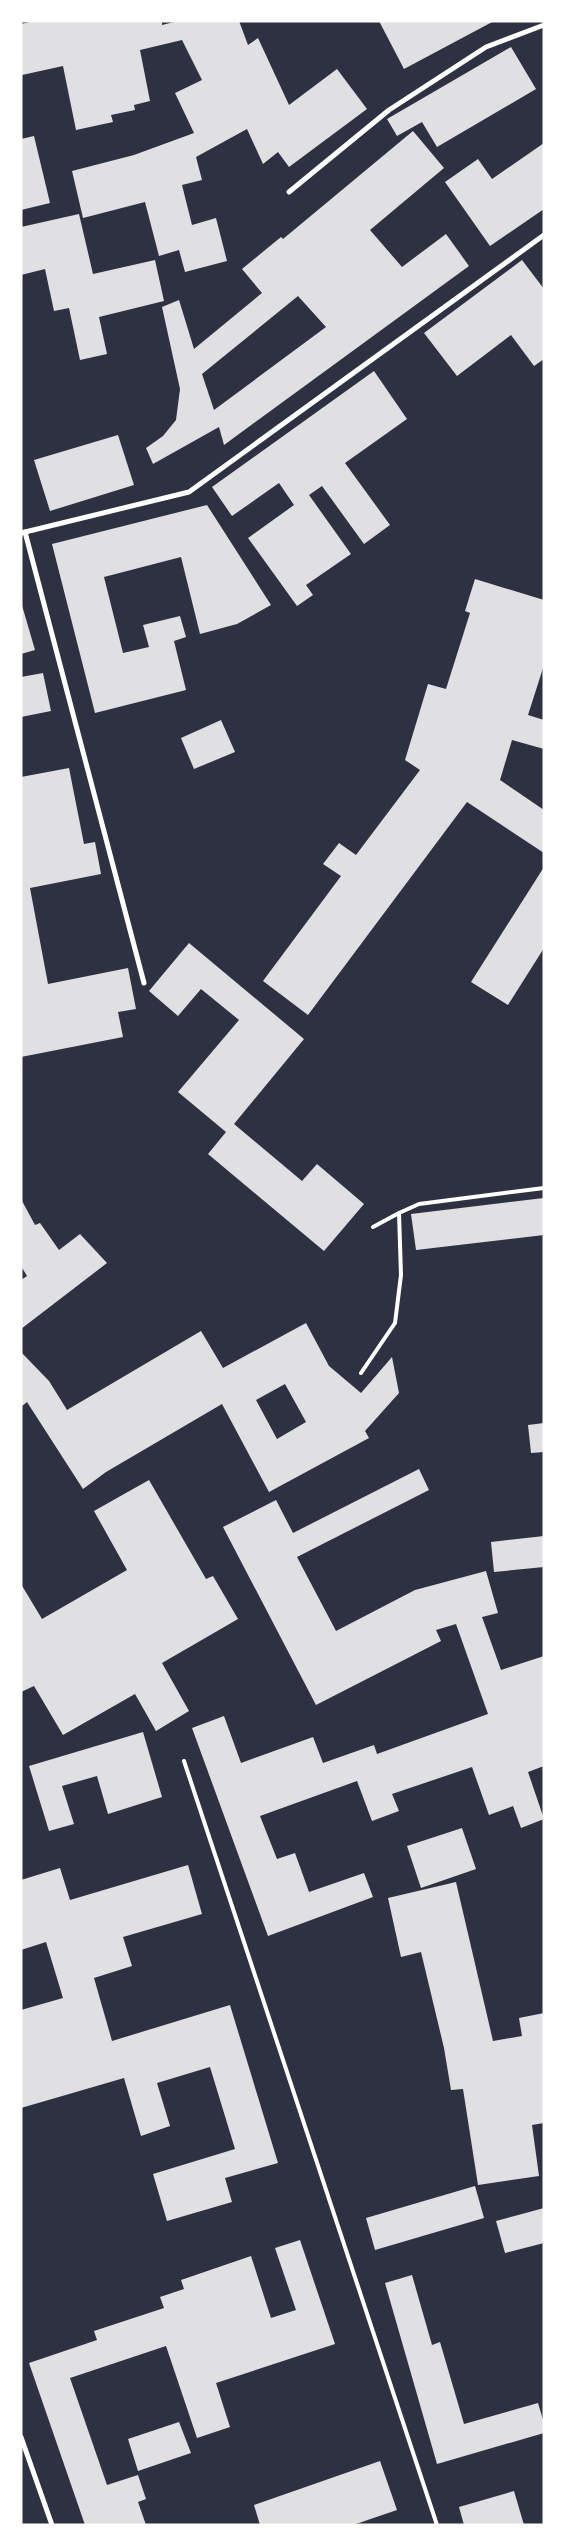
<svg xmlns="http://www.w3.org/2000/svg" width="565" height="2546" font-family="'Space Grotesk',sans-serif">
<style>
.building{fill:#e0e0e3;fill-rule:evenodd}
.lines{fill:none;stroke-linecap:round;stroke-linejoin:round}
.service{stroke:#fff;stroke-width:4}
.minor{stroke:#fff;stroke-width:5}
</style>
<rect width="100%" height="100%" fill="#2d3142"/>
<g class="building">
<polygon points="34,21 162,21 162,25 178,21 239,21 248,45 258,38 289,105 337,69 367,109 289,167 278,152 263,164 247,129 196,157 202,180 182,185 192,225 216,218 227,261 185,272 179,250 159,256 145,202 83,218 72,171 134,155 194,133 175,93 202,80 182,40 140,50 150,101 134,105 135,110 111,115 113,122 76,130 63,66 22,75 21,24"/>
<polygon points="379,21 494,21 404,69"/>
<polygon points="511,47 536,89 437,147 422,122 397,136 387,119"/>
<path d="M 413,131 L 444,168 L 370,230 L 402,267 L 446,234 L 469,266 L 224,445 L 219,427 L 153,464 L 146,448 L 163,436 L 176,420 L 180,389 L 162,307 L 179,300 L 194,349 L 262,293 L 242,269 L 281,237 L 283,239 ZM 298,296 L 326,327 L 214,410 L 202,374 Z"/>
<polygon points="34,136 50,203 21,210 21,139"/>
<polygon points="544,143 544,209 490,246 445,182 478,159 492,179"/>
<polygon points="79,214 93,274 155,260 164,301 99,317 107,354 80,360 69,308 54,311 45,269 21,275 21,227"/>
<polygon points="522,260 544,289 544,359 534,366 511,335 457,376 424,333"/>
<polygon points="374,371 407,419 345,463 390,525 364,544 322,486 309,495 351,554 306,585 313,595 297,606 248,538 294,505 279,483 232,516 212,487"/>
<polygon points="118,435 134,485 50,511 34,460"/>
<polygon points="207,505 271,605 237,624 200,634 181,557 104,577 123,653 149,647 143,625 180,616 186,637 174,641 186,690 95,713 52,544"/>
<polygon points="475,579 544,600 544,665 528,715 544,720 544,749 512,740 500,780 544,810 544,853 467,802 308,1015 263,981 341,876 323,864 339,843 356,855 420,770 405,760 428,684 446,689 470,613 465,611"/>
<polygon points="21,602 35,650 21,654"/>
<polygon points="43,673 51,711 21,717 21,677"/>
<polygon points="221,720 235,752 194,769 181,738"/>
<polygon points="69,768 84,844 95,842 101,874 30,888 48,984 128,968 136,1009 118,1012 123,1037 21,1057 21,777"/>
<polygon points="544,867 544,948 508,1005 471,982"/>
<polygon points="189,943 304,1039 234,1124 302,1181 317,1164 364,1204 324,1251 208,1154 226,1132 178,1092 239,1020 201,989 178,1016 149,991"/>
<polygon points="544,1198 544,1235 416,1250 411,1214"/>
<polygon points="21,1199 35,1225 40,1223 59,1250 80,1234 107,1263 21,1329 21,1280 27,1276 21,1266"/>
<path d="M 306,1323 L 329,1366 L 361,1393 L 392,1357 L 399,1393 L 365,1431 L 369,1438 L 269,1492 L 222,1404 L 106,1472 L 83,1489 L 27,1402 L 21,1407 L 21,1352 L 49,1381 L 67,1410 L 201,1331 L 223,1368 ZM 285,1384 L 306,1422 L 277,1439 L 256,1400 Z"/>
<polygon points="544,1423 544,1452 531,1453 528,1425"/>
<polygon points="419,1469 429,1490 297,1557 336,1631 415,1590 486,1571 498,1613 482,1617 501,1670 544,1656 544,1766 528,1772 544,1819 521,1828 513,1806 489,1815 472,1767 392,1794 399,1811 372,1821 357,1781 260,1816 277,1859 295,1853 309,1892 364,1873 373,1897 268,1936 192,1728 224,1716 241,1763 313,1737 323,1763 374,1745 377,1754 488,1714 456,1624 436,1630 441,1641 316,1705 223,1527 276,1500 293,1533"/>
<polygon points="149,1480 206,1579 213,1576 238,1619 162,1663 189,1711 156,1731 135,1694 63,1735 34,1686 21,1692 21,1584 42,1619 127,1570 94,1511"/>
<polygon points="544,1536 544,1567 494,1572 491,1542"/>
<polygon points="143,1732 162,1797 108,1814 97,1776 62,1786 74,1824 49,1831 29,1766"/>
<polygon points="462,1828 476,1869 421,1888 407,1846"/>
<polygon points="188,1865 202,1914 123,1937 132,1966 94,1978 112,2041 230,2005 278,2163 225,2178 232,2202 167,2221 153,2174 235,2149 210,2067 157,2083 170,2126 141,2136 124,2078 21,2108 21,2010 63,1998 46,1942 21,1950 21,1880 60,1868 70,1900"/>
<polygon points="456,1882 493,2041 522,2036 519,2018 544,2013 544,2123 532,2125 539,2176 478,2185 463,2089 451,2090 444,2048 421,1952 401,1957 388,1898"/>
<polygon points="475,2186 484,2218 375,2250 366,2218"/>
<polygon points="544,2208 544,2243 505,2253 496,2221"/>
<polygon points="300,2240 335,2344 216,2383 230,2427 197,2438 166,2346 70,2378 107,2485 138,2475 146,2499 138,2502 146,2525 85,2525 29,2363 97,2340 94,2331 164,2308 160,2297 184,2289 181,2280 251,2256 271,2318 296,2310 275,2248"/>
<polygon points="412,2275 432,2345 440,2342 464,2424 538,2403 544,2423 544,2433 437,2464 385,2283"/>
<polygon points="179,2422 191,2453 138,2471 128,2439"/>
<polygon points="380,2461 397,2510 353,2525 260,2525 254,2505"/>
<polygon points="514,2491 524,2525 464,2525 459,2507"/>
</g>
<g class="lines">
<g class="service">
<polyline points="373,1227 399,1213"/>
<polyline points="361,1373 395,1323 401,1275 399,1213 419,1204 544,1188"/>
<polyline points="184,1761 437,2525"/>
</g>
<g class="minor">
<polyline points="289,192 389,110 486,47 544,25"/>
<polyline points="25,532 144,983"/>
<polyline points="21,533 189,492 544,235"/>
<polyline points="21,2437 52,2525"/>
</g>
</g>
<rect width="565" height="2546" fill="none" stroke="#ffffff" stroke-width="45"/>
</svg>
